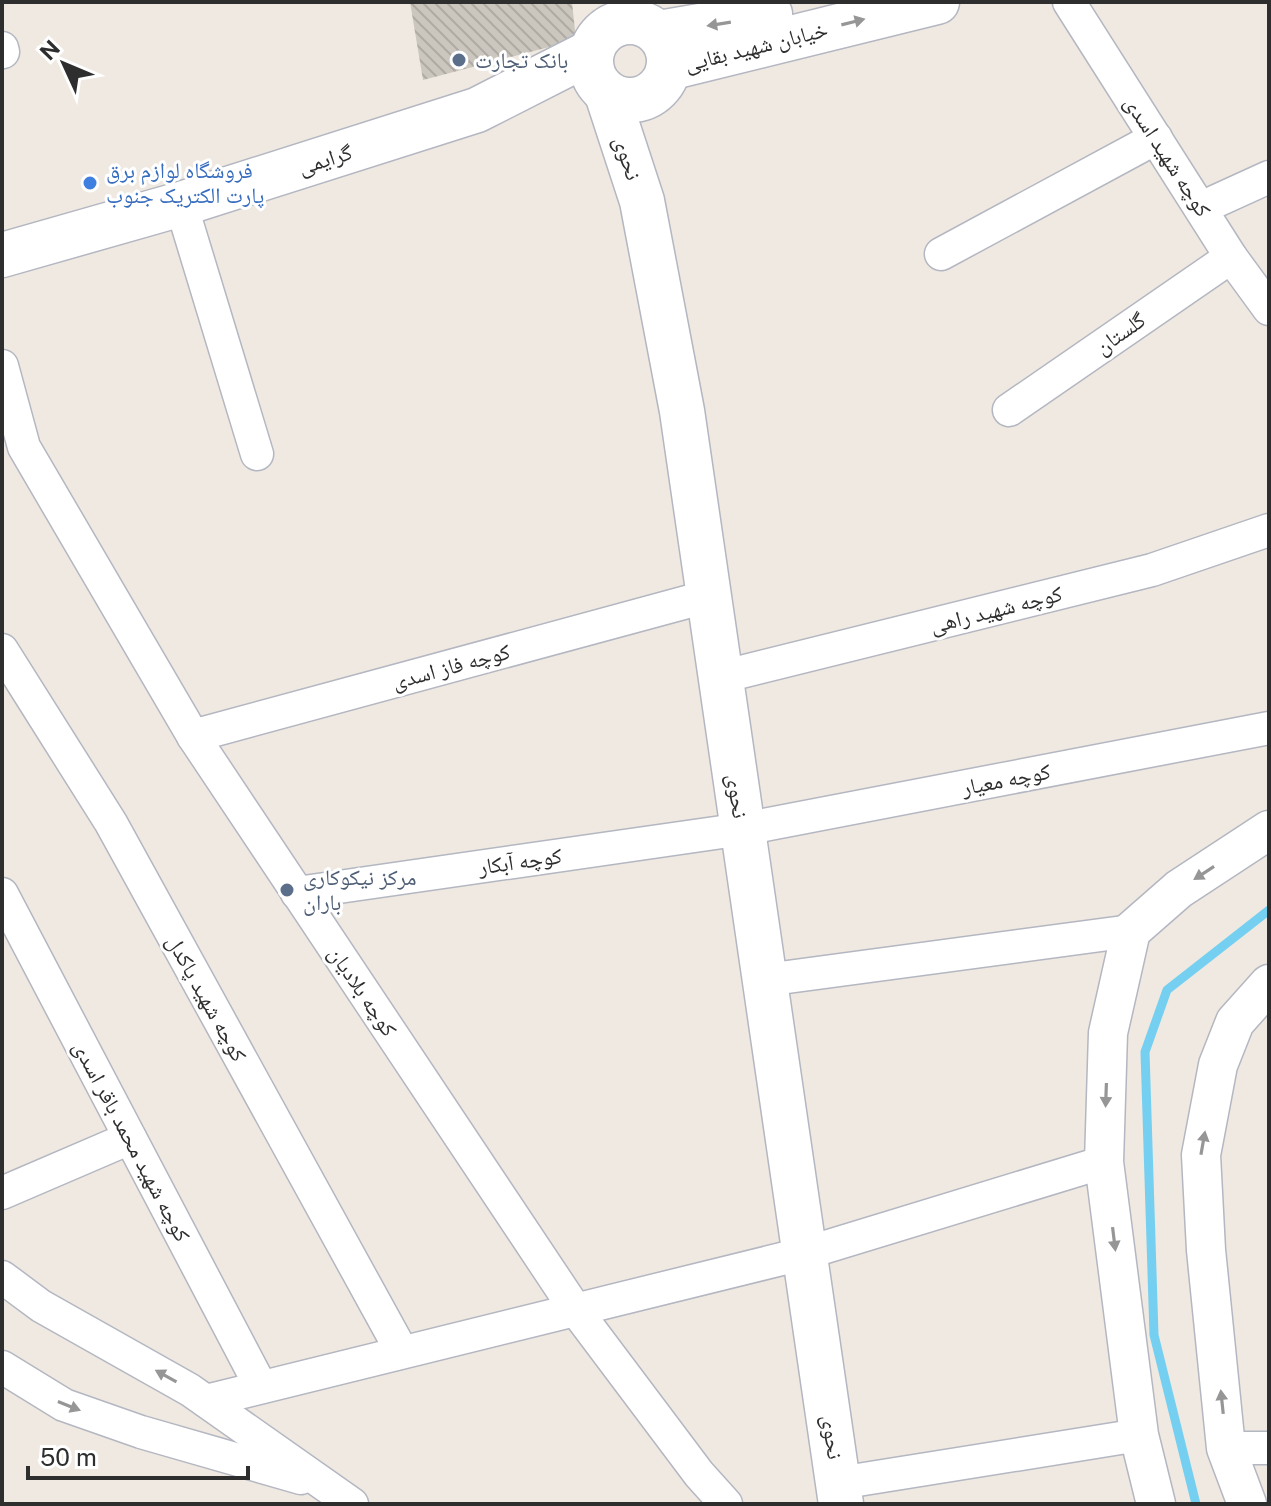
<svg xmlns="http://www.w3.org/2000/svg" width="1271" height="1506" font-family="'Public Sans','Noto Naskh Arabic',sans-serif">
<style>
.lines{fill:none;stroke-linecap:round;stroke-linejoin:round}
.stream{stroke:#75cff0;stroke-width:9}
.building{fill:url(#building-back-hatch)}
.minor-casing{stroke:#b4b7c1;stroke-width:35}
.tertiary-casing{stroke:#b4b7c1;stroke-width:41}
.secondary-casing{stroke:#b4b7c1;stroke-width:47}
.minor{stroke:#fff;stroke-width:32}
.tertiary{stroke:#fff;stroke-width:38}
.secondary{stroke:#fff;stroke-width:44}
.oneway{fill:#969696}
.service-dot{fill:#5c6f8a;stroke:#fff;stroke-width:3}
.shop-dot{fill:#3f7fe0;stroke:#fff;stroke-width:3}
.labels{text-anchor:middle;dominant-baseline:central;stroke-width:6;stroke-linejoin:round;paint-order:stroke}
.street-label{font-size:22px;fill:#2e2e2e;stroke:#fff}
.service-label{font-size:22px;fill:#4e5e75;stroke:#fff;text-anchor:start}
.shop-label{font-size:22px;fill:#366cbe;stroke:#fff;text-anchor:start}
</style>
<defs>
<pattern id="building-back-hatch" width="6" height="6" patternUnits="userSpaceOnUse" patternTransform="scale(2)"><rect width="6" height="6" fill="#cbc7bf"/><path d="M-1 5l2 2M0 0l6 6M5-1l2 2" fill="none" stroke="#afaba4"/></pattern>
</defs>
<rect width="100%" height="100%" fill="#efe9e1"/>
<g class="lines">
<polyline class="stream" points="1196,1504 1154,1335 1145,1052 1167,990 1269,910"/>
</g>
<polygon class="building" points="410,2 572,2 576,40 423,80"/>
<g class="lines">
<g class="minor-casing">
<g id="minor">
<polyline points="1069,2 1231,257 1269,309"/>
<polyline points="2,48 3,52"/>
<polyline points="181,204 257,454"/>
<polyline points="1201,208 1269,177"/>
<polyline points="941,254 1156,138"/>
<polyline points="2,366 24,447 193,736 575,1309 699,1474 726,1504"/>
<polyline points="1009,410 1231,257"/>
<polyline points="2,650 111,823 402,1352"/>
<polyline points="721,677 1152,570 1269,530"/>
<polyline points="193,736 709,596"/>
<polyline points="297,893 743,829 1269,728"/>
<polyline points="2,894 261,1387"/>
<polyline points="765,980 1131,931"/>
<polyline points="2,1193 130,1138"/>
<polyline points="2,1277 41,1306 190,1390 352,1504"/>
<polyline points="2,1367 64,1405 141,1432 301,1478"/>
<polyline points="206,1401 806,1253 1104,1162"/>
<polyline points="1226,1448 1269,1448"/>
<polyline points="839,1483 1139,1435"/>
</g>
</g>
<g class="tertiary-casing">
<g id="tertiary">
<polyline points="1156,1504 1139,1435 1104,1162 1108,1033 1131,931 1179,889 1269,830"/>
<polyline points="1247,1504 1226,1448 1206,1250 1201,1155 1218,1065 1235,1022 1269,984"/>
</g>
</g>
<g class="secondary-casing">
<g id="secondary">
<circle cx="630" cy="61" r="39"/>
<polyline points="659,33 770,14"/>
<polyline points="669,68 937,2"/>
<polyline points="607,94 642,201 682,411 841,1504"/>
<polyline points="2,255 181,204 477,110 591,52"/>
</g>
</g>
<use href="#minor" class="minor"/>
<use href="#tertiary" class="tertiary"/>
<use href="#secondary" class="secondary"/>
</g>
<defs><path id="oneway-solid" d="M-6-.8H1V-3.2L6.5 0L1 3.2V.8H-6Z" transform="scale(2)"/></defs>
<g class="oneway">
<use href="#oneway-solid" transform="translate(853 22) rotate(-14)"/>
<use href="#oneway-solid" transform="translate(719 24) rotate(171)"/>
<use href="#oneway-solid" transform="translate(1204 873) rotate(147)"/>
<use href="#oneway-solid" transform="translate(1106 1095) rotate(92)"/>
<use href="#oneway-solid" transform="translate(1203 1143) rotate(-80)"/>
<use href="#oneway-solid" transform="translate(1114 1239) rotate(83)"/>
<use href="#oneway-solid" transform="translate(166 1376) rotate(-151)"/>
<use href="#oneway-solid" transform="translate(1222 1402) rotate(-96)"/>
<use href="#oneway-solid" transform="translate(69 1406) rotate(22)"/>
</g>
<g class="service-dot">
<circle cx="459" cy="60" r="8"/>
<circle cx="287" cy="890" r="8"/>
</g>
<circle class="shop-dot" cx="90" cy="183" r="8"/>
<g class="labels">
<g class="street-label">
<text transform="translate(756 46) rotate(-14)">خیابان شهید بقایی</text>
<text transform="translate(1168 156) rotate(57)">کوچه شهید اسدی</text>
<text transform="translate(628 158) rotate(72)">نحوی</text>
<text transform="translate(325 159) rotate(-17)">گرایمی</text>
<text transform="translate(1120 333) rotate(-35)">گلستان</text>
<text transform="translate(996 609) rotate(-14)">کوچه شهید راهی</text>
<text transform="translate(451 666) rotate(-15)">کوچه فاز اسدی</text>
<text transform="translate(1006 779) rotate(-11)">کوچه معیار</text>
<text transform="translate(738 796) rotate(82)">نحوی</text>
<text transform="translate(520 861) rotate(-8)">کوچه آبکار</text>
<text transform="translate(363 991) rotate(56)">کوچه بلادیان</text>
<text transform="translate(207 998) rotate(61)">کوچه شهید پاکدل</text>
<text transform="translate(132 1141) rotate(62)">کوچه شهید محمد باقر اسدی</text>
<text transform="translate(833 1437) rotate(82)">نحوی</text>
</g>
<g class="service-label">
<text x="475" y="60">بانک تجارت</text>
<text x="303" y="877">مرکز نیکوکاری<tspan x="303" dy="25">باران</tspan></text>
</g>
<g class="shop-label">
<text x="106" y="170">فروشگاه لوازم برق<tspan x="106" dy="25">پارت الکتریک جنوب</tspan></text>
</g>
</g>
<rect width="1271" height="1506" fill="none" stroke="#2e2e2e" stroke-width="8"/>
<g transform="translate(64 64) rotate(314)" stroke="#ffffff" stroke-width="6" paint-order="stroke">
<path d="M0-6L14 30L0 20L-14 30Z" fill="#2e2e2e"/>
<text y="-12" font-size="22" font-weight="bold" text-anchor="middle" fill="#2e2e2e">N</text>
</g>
<path d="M28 1466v12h220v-12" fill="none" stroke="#2e2e2e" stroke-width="4"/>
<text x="40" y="1466" font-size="24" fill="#2e2e2e" stroke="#ffffff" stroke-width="6" paint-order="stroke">50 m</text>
</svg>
